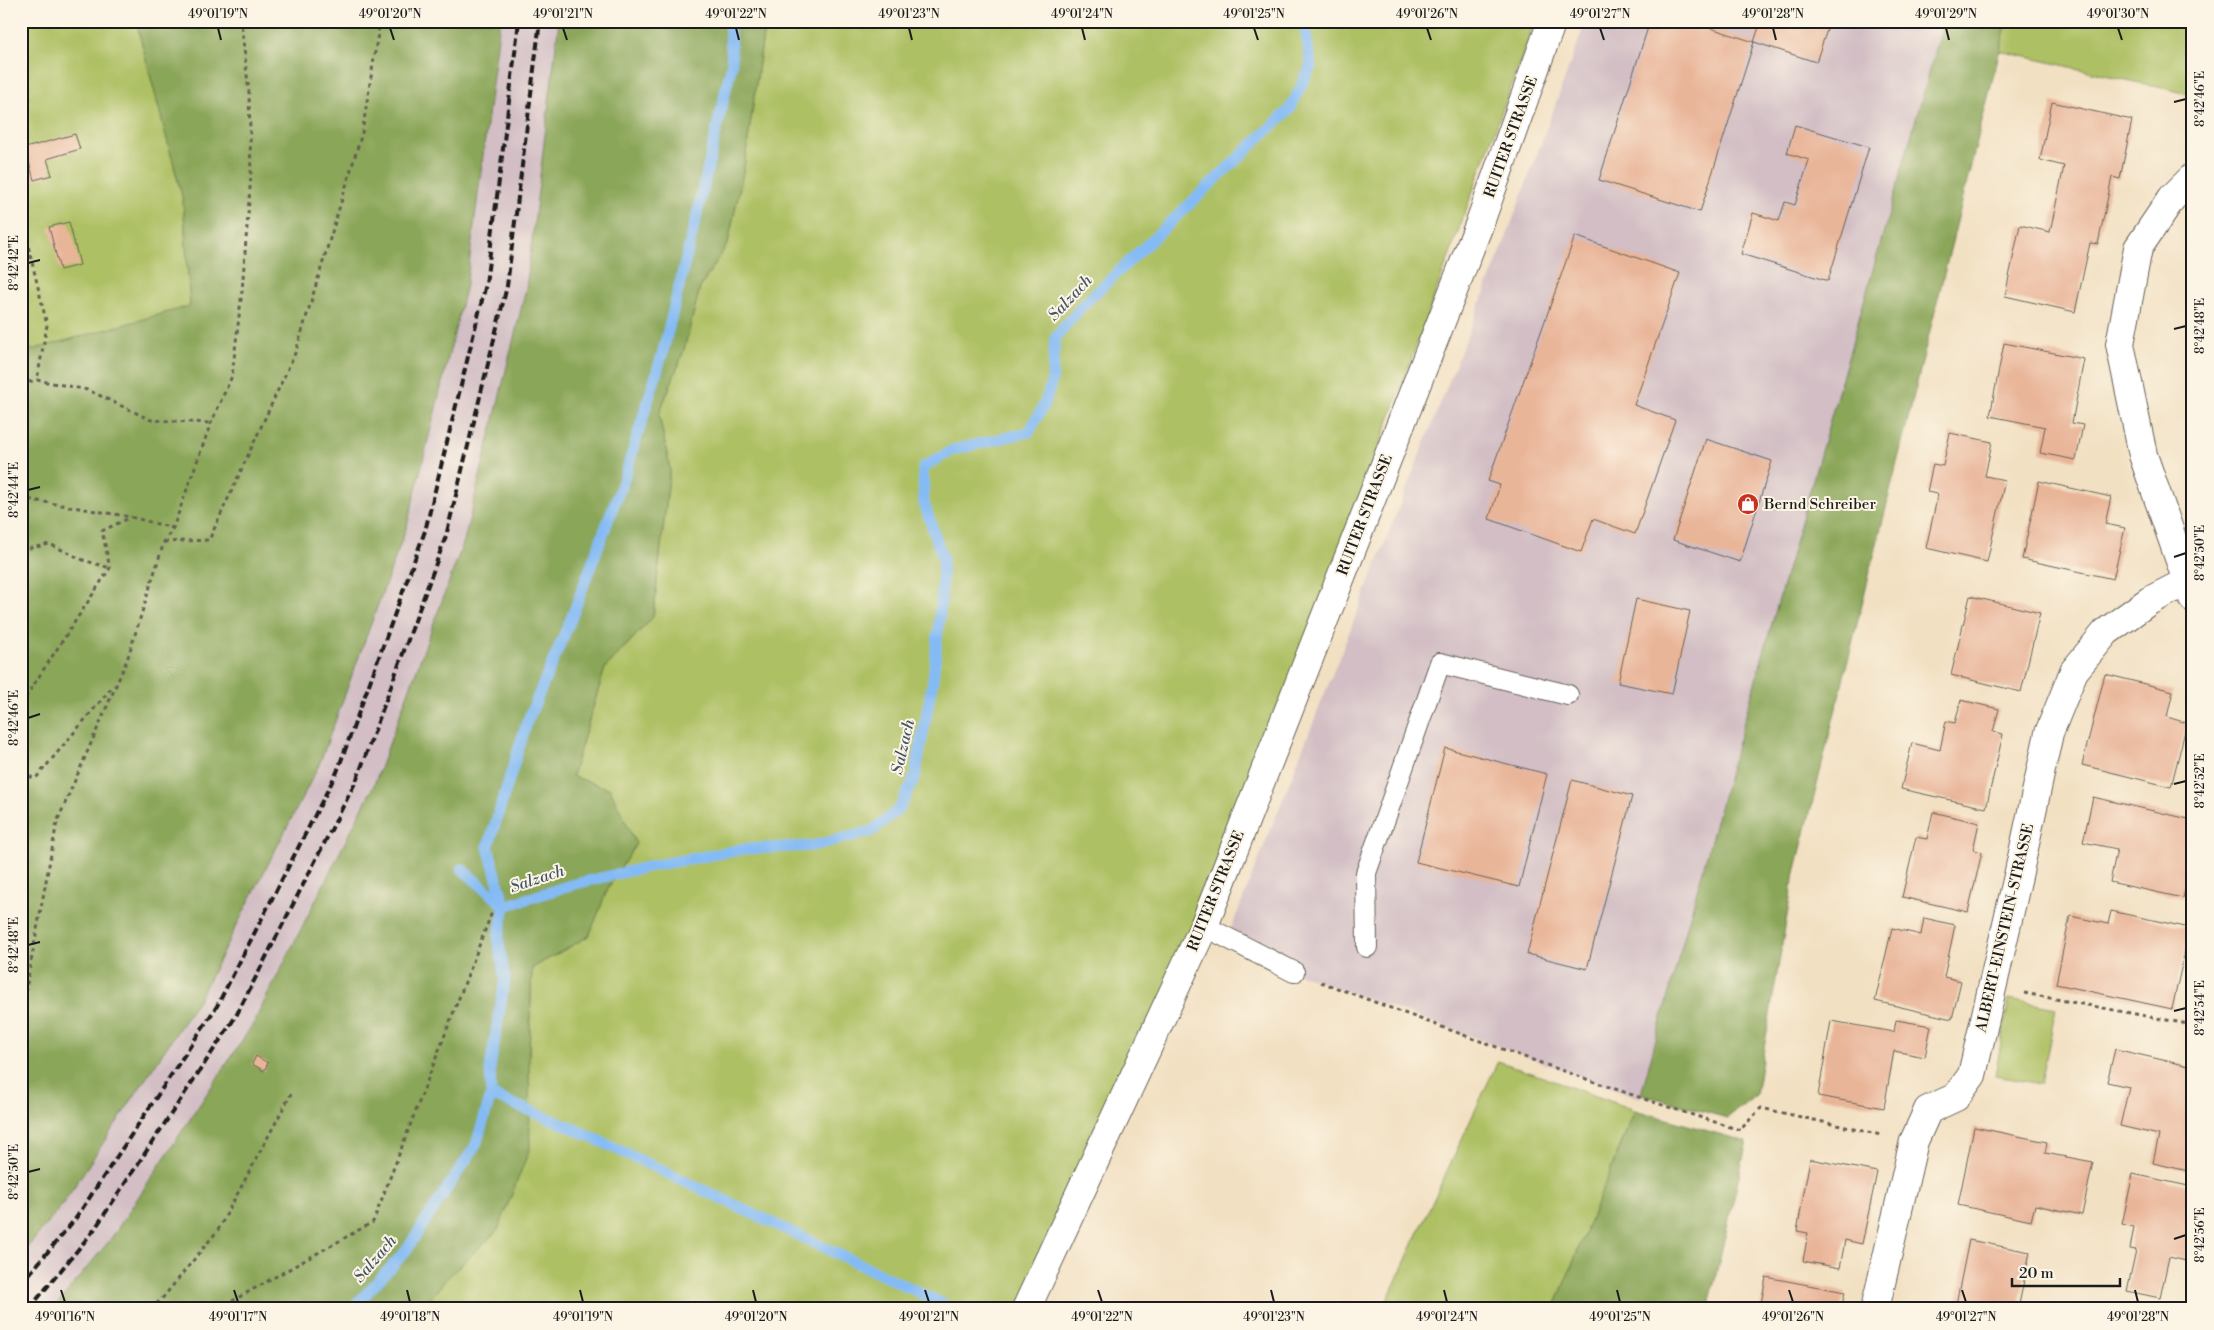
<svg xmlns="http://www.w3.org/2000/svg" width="2214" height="1330" font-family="'Libre Bodoni',serif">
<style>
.industrial{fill:#d2bec4}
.green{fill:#adc063;stroke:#646e40}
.forest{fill:#8aa659;stroke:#53613a}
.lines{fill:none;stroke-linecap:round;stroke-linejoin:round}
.stream{stroke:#85bbf4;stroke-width:11}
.building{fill:#e9b599}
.lane-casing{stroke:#676156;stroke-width:22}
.street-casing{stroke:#676156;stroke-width:30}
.secondary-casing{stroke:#676156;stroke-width:30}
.path{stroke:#676156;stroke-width:3;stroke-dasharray:4 4;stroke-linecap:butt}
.lane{stroke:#fff;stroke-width:20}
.street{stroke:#fff;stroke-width:28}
.secondary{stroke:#fff;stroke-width:28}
.rail{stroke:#1c1c1c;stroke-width:4;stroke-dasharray:8 4;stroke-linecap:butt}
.ticks{fill:none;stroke:#1c1c1c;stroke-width:2}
.labels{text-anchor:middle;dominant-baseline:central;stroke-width:4;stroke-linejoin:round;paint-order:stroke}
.street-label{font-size:15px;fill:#1c1c1c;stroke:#fcf5e5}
.poi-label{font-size:15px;fill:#1c1c1c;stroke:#fcf5e5;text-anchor:start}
.water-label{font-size:16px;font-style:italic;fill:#415468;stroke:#fcf5e5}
.neatline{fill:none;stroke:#1c1c1c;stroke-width:2}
.ticks-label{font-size:12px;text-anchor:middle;fill:#1c1c1c}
</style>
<rect width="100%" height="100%" fill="#fcf5e5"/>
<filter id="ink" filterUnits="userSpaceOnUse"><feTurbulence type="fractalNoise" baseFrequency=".02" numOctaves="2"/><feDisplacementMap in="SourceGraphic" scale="10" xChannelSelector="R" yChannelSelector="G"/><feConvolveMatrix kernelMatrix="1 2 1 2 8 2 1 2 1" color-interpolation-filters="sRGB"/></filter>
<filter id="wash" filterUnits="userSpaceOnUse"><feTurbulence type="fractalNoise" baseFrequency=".0096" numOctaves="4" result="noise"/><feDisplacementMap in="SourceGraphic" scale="20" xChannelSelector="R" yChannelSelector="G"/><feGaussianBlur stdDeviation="1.12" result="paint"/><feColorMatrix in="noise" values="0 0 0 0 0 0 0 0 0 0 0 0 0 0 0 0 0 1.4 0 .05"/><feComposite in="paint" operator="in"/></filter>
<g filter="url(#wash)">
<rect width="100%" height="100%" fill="#f2e0c2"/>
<g class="industrial">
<polygon points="500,21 559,21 526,289 464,541 374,785 253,1024 110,1240 53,1309 21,1309 21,1255 60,1208 467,281"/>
<polygon points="1586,21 1944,21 1737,746 1640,1098 1294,972 1227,939 1505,241"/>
</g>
<g class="green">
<polygon points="21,21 136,21 183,200 190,307 21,353"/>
<polygon points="765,21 1535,21 1204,926 1026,1309 422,1309 446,1279 529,1054 532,968 589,936 608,888 636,844 572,776 605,668 653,617 670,469 659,414 683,353 700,288 728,243 744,168"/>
<polygon points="2007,21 2193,21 2193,95 2000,51"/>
<polygon points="2009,999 2056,1008 2041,1084 1995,1076"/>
<polygon points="1498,1061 1635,1110 1554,1309 1383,1309"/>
</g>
<g class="forest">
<polygon points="136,21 500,21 467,281 407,526 319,765 200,997 60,1208 21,1255 21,353 190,306 183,200"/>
<polygon points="559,21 765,21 744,168 728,243 700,288 683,353 659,414 670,469 653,617 605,668 572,776 610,789 636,844 608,888 589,936 532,968 529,1054 530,1148 498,1230 446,1279 422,1309 53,1309 110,1240 253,1024 374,785 464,541 526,289"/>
<polygon points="1944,21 2007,21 1793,881 1756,1095 1727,1118 1641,1094 1737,746"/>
<polygon points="1635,1110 1747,1142 1708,1309 1554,1309"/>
</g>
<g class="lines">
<g class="stream">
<polyline points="462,869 505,906"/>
<polyline points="505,906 488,847 527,722 571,619 625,476 662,355 700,202 732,63 729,21"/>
<polyline points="491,1095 568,1126 954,1309"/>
<polyline points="352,1309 405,1252 476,1145 491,1095 490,1068 505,979 498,938 505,906 571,885 651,866 744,849 812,846 872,831 900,808 915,777 933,680 941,602 943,559 924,503 923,467 953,450 1029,432 1044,405 1052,381 1055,338 1083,305 1290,109 1311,66 1304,21"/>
</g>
</g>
<g id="blocks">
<g class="building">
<polygon points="1650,21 1689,21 1754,42 1700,212 1599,180"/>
<polygon points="1761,21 1830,21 1816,62 1754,42"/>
<polygon points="2052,102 2132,120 2120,179 2112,177 2098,244 2090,243 2075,312 2005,296 2020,225 2050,232 2064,166 2040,160"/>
<polygon points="1795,125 1869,147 1828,281 1741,254 1753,213 1779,221 1785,202 1795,205 1809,160 1787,153"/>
<polygon points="75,134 80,149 47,159 52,175 34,180 25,148"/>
<polygon points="69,222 80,265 60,270 49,227"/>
<polygon points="1575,236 1680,273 1634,405 1675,420 1635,534 1593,519 1581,552 1489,519 1500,485 1488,481"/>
<polygon points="2004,343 2084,359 2072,423 2083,425 2076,460 2040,453 2045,427 1990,416"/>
<polygon points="1950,433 1992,442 1985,476 2005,480 1987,562 1926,548 1938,494 1927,492 1933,464 1943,466"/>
<polygon points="1706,439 1772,461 1740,562 1673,540"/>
<polygon points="2039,481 2111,497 2105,524 2125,528 2113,579 2022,559"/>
<polygon points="1970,596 2040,613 2021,692 1951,675"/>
<polygon points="1636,599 1690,611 1672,694 1618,683"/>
<polygon points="2105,674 2173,691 2167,717 2187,723 2171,787 2082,765"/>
<polygon points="1961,700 1999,709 1993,732 2003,734 1986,808 1901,789 1912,743 1940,750 1946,721 1955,723"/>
<polygon points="1445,748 1547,774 1519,887 1416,862"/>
<polygon points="1572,780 1632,796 1587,969 1527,954"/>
<polygon points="2093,797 2193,820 2193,853 2183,898 2110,882 2117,849 2083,842"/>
<polygon points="1933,812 1979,823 1973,850 1982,852 1968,912 1902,897 1916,837 1927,839"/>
<polygon points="2111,911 2190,928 2172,1009 2056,984 2070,916 2108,924"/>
<polygon points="1924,918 1955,925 1944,977 1961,981 1952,1019 1875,1001 1892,928 1921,935"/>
<polygon points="1896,1020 1931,1026 1925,1057 1894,1051 1884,1108 1818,1096 1831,1021 1894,1032"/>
<polygon points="2115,1049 2193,1067 2193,1172 2153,1163 2159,1135 2120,1126 2129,1087 2107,1082"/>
<polygon points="256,1056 268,1063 264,1071 252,1064"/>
<polygon points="1974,1127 2047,1142 2045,1153 2093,1162 2082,1215 2035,1205 2031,1221 1958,1205"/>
<polygon points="1810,1159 1877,1172 1862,1244 1845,1240 1840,1268 1803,1261 1808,1233 1797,1231"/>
<polygon points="2133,1174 2193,1187 2193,1249 2190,1262 2169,1257 2160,1298 2127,1291 2136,1250 2130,1249 2134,1227 2122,1224"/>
<polygon points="1969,1240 2030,1252 2018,1309 1955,1309"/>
<polygon points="1766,1277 1845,1292 1841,1309 1760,1309"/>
</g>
</g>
</g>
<g filter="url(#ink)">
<use href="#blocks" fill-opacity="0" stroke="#676156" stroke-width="1"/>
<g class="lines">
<g class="lane-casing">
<g id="lane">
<polyline points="1204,926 1294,972"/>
<polyline points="1367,947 1366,873 1440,663 1568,695"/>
</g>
</g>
<g class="street-casing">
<g id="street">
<polyline points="2193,177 2172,198 2138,248 2120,344 2143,455 2193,598"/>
<polyline points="1875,1309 1914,1141 1928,1110 1956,1097 1972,1075 2018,876 2049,733 2074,671 2106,632 2149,601 2188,581"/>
</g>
</g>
<g class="secondary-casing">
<polyline id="secondary" points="1026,1309 1204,926 1479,225 1552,21"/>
</g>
<g class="path">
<polyline points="21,106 30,98"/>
<polyline points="21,216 47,325 37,380"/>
<polyline points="21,384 37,380 88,390 151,420 211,423"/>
<polyline points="21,498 131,517 173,528"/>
<polyline points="164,542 209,540 296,351 362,133 380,21"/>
<polyline points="21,550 50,544 83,560 110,568"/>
<polyline points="21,704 110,568 102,531 131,517"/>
<polyline points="21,775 36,778 114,685"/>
<path d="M 1321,982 C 1460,1034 1599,1086 1740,1130 L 1761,1108 L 1881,1135"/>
<polyline points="2024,993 2193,1025"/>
<polyline points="21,999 25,994 57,822 127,660 164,542 173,528 211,423 232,376 242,291 251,175 249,93 241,21"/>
<polyline points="150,1309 161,1300 218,1230 291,1094"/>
<polyline points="218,1309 373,1222 492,912"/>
</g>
<use href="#lane" class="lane"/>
<use href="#street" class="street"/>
<use href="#secondary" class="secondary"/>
<g class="rail">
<polyline points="21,1284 76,1218 217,1006 337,772 425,531 486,284 519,21"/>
<polyline points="29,1309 94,1230 236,1016 357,779 446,536 507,286 540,21"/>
</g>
</g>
</g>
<path class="ticks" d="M 218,28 L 221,40M 390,28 L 394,40M 563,28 L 567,40M 736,28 L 739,40M 909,28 L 912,40M 1082,28 L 1085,40M 1254,28 L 1258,40M 1427,28 L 1431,40M 1600,28 L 1604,40M 1773,28 L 1776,40M 1946,28 L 1949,40M 2118,28 L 2122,40M 2174,102 L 2186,99M 28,263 L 40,260M 2174,329 L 2186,326M 28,490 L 40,487M 2174,557 L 2186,553M 28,718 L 40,714M 2174,784 L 2186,781M 28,945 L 40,942M 2174,1011 L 2186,1008M 28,1172 L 40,1169M 2174,1239 L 2186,1235M 61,1290 L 65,1302M 234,1290 L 238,1302M 407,1290 L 410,1302M 580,1290 L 583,1302M 753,1290 L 756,1302M 925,1290 L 929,1302M 1098,1290 L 1102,1302M 1271,1290 L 1274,1302M 1444,1290 L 1447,1302M 1617,1290 L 1620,1302M 1789,1290 L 1793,1302M 1962,1290 L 1966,1302M 2135,1290 L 2138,1302"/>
<defs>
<g id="shop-disc" transform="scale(1.125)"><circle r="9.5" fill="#c8321e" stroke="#fcf5e5"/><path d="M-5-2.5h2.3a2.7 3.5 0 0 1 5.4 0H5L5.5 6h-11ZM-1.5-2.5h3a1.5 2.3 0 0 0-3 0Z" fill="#fff"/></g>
</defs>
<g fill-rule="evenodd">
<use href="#shop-disc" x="1748" y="504"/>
</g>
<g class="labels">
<g class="street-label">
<text transform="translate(1511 137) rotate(-70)">RUITER STRASSE</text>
<text transform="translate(1365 515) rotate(-69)">RUITER STRASSE</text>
<text transform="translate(1216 891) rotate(-68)">RUITER STRASSE</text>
<text transform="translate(2005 928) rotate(-77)">ALBERT-EINSTEIN-STRASSE</text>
</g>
<g class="poi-label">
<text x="1764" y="504">Bernd Schreiber</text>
</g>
<g class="water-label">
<text transform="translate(1070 298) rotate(-47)">Salzach</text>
<text transform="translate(903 747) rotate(-77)">Salzach</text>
<text transform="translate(537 879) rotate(-18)">Salzach</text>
<text transform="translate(375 1259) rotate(-49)">Salzach</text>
</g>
</g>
<rect width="2214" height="1330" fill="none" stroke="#fcf5e5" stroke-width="55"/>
<path d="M2012 1278v8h108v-8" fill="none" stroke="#1c1c1c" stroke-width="2.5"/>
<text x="2019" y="1278" font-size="15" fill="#1c1c1c" stroke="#fcf5e5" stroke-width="4" paint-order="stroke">20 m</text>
<rect x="28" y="28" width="2158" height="1274" class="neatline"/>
<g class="ticks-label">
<text x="218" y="18">49°01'19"N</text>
<text x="390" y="18">49°01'20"N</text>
<text x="563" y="18">49°01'21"N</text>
<text x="736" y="18">49°01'22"N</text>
<text x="909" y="18">49°01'23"N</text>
<text x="1082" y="18">49°01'24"N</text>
<text x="1254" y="18">49°01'25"N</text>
<text x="1427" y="18">49°01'26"N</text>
<text x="1600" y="18">49°01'27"N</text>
<text x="1773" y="18">49°01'28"N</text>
<text x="1946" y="18">49°01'29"N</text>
<text x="2118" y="18">49°01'30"N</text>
<text transform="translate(2200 99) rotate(-90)" y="4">8°42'46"E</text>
<text transform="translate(14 263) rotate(-90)" y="4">8°42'42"E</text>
<text transform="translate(2200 326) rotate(-90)" y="4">8°42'48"E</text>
<text transform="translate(14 490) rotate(-90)" y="4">8°42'44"E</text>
<text transform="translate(2200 553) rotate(-90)" y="4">8°42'50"E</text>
<text transform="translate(14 718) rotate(-90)" y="4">8°42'46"E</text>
<text transform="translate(2200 781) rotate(-90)" y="4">8°42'52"E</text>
<text transform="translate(14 945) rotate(-90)" y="4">8°42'48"E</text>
<text transform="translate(2200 1008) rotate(-90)" y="4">8°42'54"E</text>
<text transform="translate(14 1172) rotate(-90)" y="4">8°42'50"E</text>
<text transform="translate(2200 1235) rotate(-90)" y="4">8°42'56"E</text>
<text x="65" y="1321">49°01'16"N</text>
<text x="238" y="1321">49°01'17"N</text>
<text x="410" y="1321">49°01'18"N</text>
<text x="583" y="1321">49°01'19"N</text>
<text x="756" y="1321">49°01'20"N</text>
<text x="929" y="1321">49°01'21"N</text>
<text x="1102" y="1321">49°01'22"N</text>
<text x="1274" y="1321">49°01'23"N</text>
<text x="1447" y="1321">49°01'24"N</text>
<text x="1620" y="1321">49°01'25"N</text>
<text x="1793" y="1321">49°01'26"N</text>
<text x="1966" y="1321">49°01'27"N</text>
<text x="2138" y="1321">49°01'28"N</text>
</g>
</svg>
